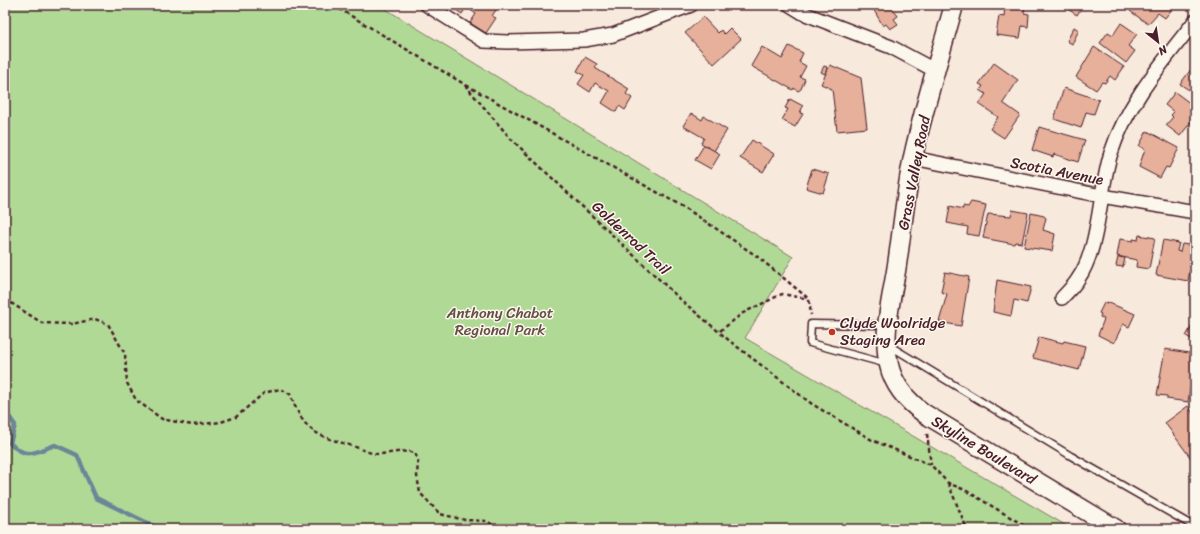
<svg xmlns="http://www.w3.org/2000/svg" width="1200" height="534" font-family="Sriracha,sans-serif">
<style>
.green{fill:#b1d996;stroke:#7e7c60}
.lines{fill:none;stroke-linecap:round;stroke-linejoin:round}
.stream{stroke:#6a8698;stroke-width:4.5}
.building{fill:#e6b09b;stroke:#4a1f2b}
.service-casing{stroke:#4a1f2b;stroke-width:9}
.minor-casing{stroke:#4a1f2b;stroke-width:16}
.secondary-casing{stroke:#4a1f2b;stroke-width:21}
.path{stroke:#4a1f2b;stroke-width:2.5;stroke-dasharray:4 3;stroke-linecap:butt}
.service{stroke:#fbf7ec;stroke-width:6}
.minor{stroke:#fbf7ec;stroke-width:13}
.secondary{stroke:#fbf7ec;stroke-width:18}
.poi-dot{fill:#c8321e;stroke:#fbf7ec;stroke-width:1.5}
.labels{text-anchor:middle;dominant-baseline:central;stroke-width:3;stroke-linejoin:round;paint-order:stroke}
.street-label{font-size:15px;fill:#4a1f2b;stroke:#fbf7ec}
.park-label{font-size:15px;fill:#644e46;stroke:#fbf7ec}
.poi-label{font-size:15px;fill:#4a1f2b;stroke:#fbf7ec;text-anchor:start}
</style>
<rect width="100%" height="100%" fill="#f7e9dc"/>
<filter id="ink" filterUnits="userSpaceOnUse"><feTurbulence type="fractalNoise" baseFrequency=".025" numOctaves="2"/><feDisplacementMap in="SourceGraphic" scale="8" xChannelSelector="R" yChannelSelector="G"/><feConvolveMatrix kernelMatrix="1 2 1 2 8 2 1 2 1" color-interpolation-filters="sRGB"/></filter>
<g filter="url(#ink)">
<polygon class="green" points="5,5 379,5 793,257 745,338 1072,529 5,529"/>
<g class="lines">
<path class="stream" d="M 5,411 L 15,425 L 10,443 C 26,460 36,452 55,445 L 77,455 L 96,498 L 160,529"/>
</g>
<g class="building">
<polygon points="499,5 492,16 496,18 486,33 470,23 476,14 466,7 462,14 450,6"/>
<polygon points="871,5 890,5 898,16 894,19 898,24 890,29 886,24 883,26"/>
<polygon points="1005,5 1025,5 1024,13 1029,14 1028,27 1022,26 1020,38 996,35 999,16 1004,17"/>
<polygon points="1065,5 1083,5 1077,15 1066,8"/>
<polygon points="1134,5 1175,5 1165,18 1158,13 1148,24 1130,11"/>
<polygon points="703,17 718,33 721,30 724,34 730,28 741,39 714,64 685,33"/>
<polygon points="1121,23 1137,34 1128,46 1135,51 1126,63 1100,43 1108,32 1113,35"/>
<polygon points="1074,27 1079,30 1072,44 1067,41"/>
<polygon points="789,46 803,53 799,62 806,66 800,77 805,79 801,89 798,91 794,88 793,90 751,66 762,47 782,59"/>
<polygon points="1094,47 1124,67 1115,80 1110,76 1105,83 1102,82 1096,90 1076,77"/>
<polygon points="585,57 597,64 595,68 629,89 626,94 632,98 625,110 619,106 616,112 602,103 609,91 595,83 590,92 578,84 584,75 577,71"/>
<polygon points="994,63 1018,80 1003,103 1020,115 1004,138 990,129 998,117 979,104 986,94 980,90 983,86 979,84"/>
<polygon points="830,65 861,78 867,128 837,131 832,89 821,84"/>
<polygon points="824,66 827,67 825,74 821,72"/>
<polygon points="1192,68 1195,71 1195,94 1180,84"/>
<polygon points="1064,88 1099,100 1094,114 1086,112 1081,128 1054,119"/>
<polygon points="1175,92 1195,107 1195,117 1180,136 1166,125 1173,117 1171,115 1174,112 1165,105"/>
<polygon points="790,99 803,106 800,113 803,114 795,127 782,120 788,109 785,108"/>
<polygon points="691,113 702,120 704,116 727,130 714,151 701,143 704,138 683,126"/>
<polygon points="1039,127 1085,140 1078,162 1054,154 1053,157 1032,150"/>
<polygon points="1147,131 1179,148 1169,168 1166,167 1160,178 1139,167 1145,149 1139,146"/>
<polygon points="752,140 774,154 763,172 740,158"/>
<polygon points="704,145 720,154 711,169 695,160"/>
<polygon points="812,169 829,174 823,193 806,188"/>
<polygon points="971,202 986,205 979,236 967,234 968,227 947,223 950,206 963,209 963,206 968,207"/>
<polygon points="1012,210 1028,213 1022,243 1015,242 1014,244 983,238 988,214 1011,216"/>
<polygon points="1031,213 1044,216 1046,218 1043,230 1055,234 1052,251 1024,247"/>
<polygon points="1139,235 1155,238 1149,269 1136,267 1137,260 1117,256 1120,239 1133,241 1133,239 1138,240"/>
<polygon points="1163,240 1179,243 1177,251 1180,252 1182,244 1195,246 1195,271 1190,270 1188,281 1156,275"/>
<polygon points="1118,257 1125,258 1123,267 1116,266"/>
<polygon points="945,272 969,277 961,326 939,322 947,294 941,292"/>
<polygon points="997,280 1031,287 1027,303 1014,300 1011,316 993,312"/>
<polygon points="1107,302 1135,314 1129,327 1123,324 1114,343 1098,335 1104,319 1100,317 1101,314 1099,313 1104,303 1107,304"/>
<polygon points="1195,321 1195,341 1186,336"/>
<polygon points="1039,337 1063,343 1064,341 1085,346 1079,370 1033,358"/>
<polygon points="1165,349 1195,354 1195,376 1192,375 1188,402 1167,399 1167,396 1157,395"/>
<polygon points="1188,406 1195,416 1195,459 1193,461 1165,423"/>
</g>
<g class="lines">
<g class="service-casing">
<g id="service">
<polyline points="885,325 811,324 810,343 887,364"/>
<polyline points="890,346 1071,456 1195,527"/>
</g>
</g>
<g class="minor-casing">
<g id="minor">
<polyline points="427,5 484,41 508,42 584,40 613,35 691,5"/>
<polyline points="790,5 803,13 891,47 936,71"/>
<polyline points="913,158 1102,196 1195,212"/>
<path d="M 1062,298 C 1067,292 1074,286 1078,279 C 1100,248 1099,190 1111,153 C 1127,103 1163,62 1195,21"/>
</g>
</g>
<g class="secondary-casing">
<path id="secondary" d="M 954,5 C 940,56 924,106 913,157 C 905,195 902,234 896,271 C 891,301 882,335 889,365 C 894,387 908,402 925,414 L 1116,529"/>
</g>
<g class="path">
<polyline points="333,5 464,84 511,139 681,300 731,342 812,404 872,440 931,465 948,483 965,490 1030,529"/>
<polyline points="466,85 687,209 758,257 809,299 811,315"/>
<path d="M 5,299 L 42,323 L 72,324 L 95,319 L 108,324 L 125,354 L 127,383 L 136,400 L 162,419 L 192,425 L 221,422 L 236,417 L 264,393 L 280,389 L 290,394 C 305,433 314,434 352,446 C 360,448 370,454 378,454 C 391,454 402,449 415,453 L 418,461 L 417,476 L 420,493 L 440,514 L 465,520 L 487,521 L 498,529"/>
<polyline points="720,331 743,313 782,294 808,299"/>
<polyline points="927,434 931,465"/>
<polyline points="948,483 967,529"/>
</g>
<use href="#service" class="service"/>
<use href="#minor" class="minor"/>
<use href="#secondary" class="secondary"/>
</g>
</g>
<circle class="poi-dot" cx="832" cy="332" r="4"/>
<g class="labels">
<g class="street-label">
<text transform="translate(1057 171) rotate(11)">Scotia Avenue</text>
<text transform="translate(914 173) rotate(-79)">Grass Valley Road</text>
<text transform="translate(631 238) rotate(43)">Goldenrod Trail</text>
<text transform="translate(984 450) rotate(31)">Skyline Boulevard</text>
</g>
<g class="park-label">
<text x="500" y="313">Anthony Chabot<tspan x="500" dy="17">Regional Park</tspan></text>
</g>
<g class="poi-label">
<text x="840" y="323">Clyde Woolridge<tspan x="840" dy="17">Staging Area</tspan></text>
</g>
</g>
<rect width="1200" height="534" fill="none" stroke="#fbf7ec" stroke-width="20"/>
<rect x="10" y="10" width="1180" height="514" fill="none" stroke="#4a1f2b" stroke-width="1.5" filter="url(#ink)"/>
<g transform="translate(1158 42) rotate(150)" stroke="#fbf7ec" stroke-width="3" paint-order="stroke">
<path d="M0-3L7 15L0 10L-7 15Z" fill="#4a1f2b"/>
<text y="-6" font-size="11" font-weight="bold" text-anchor="middle" fill="#4a1f2b">N</text>
</g>
</svg>
